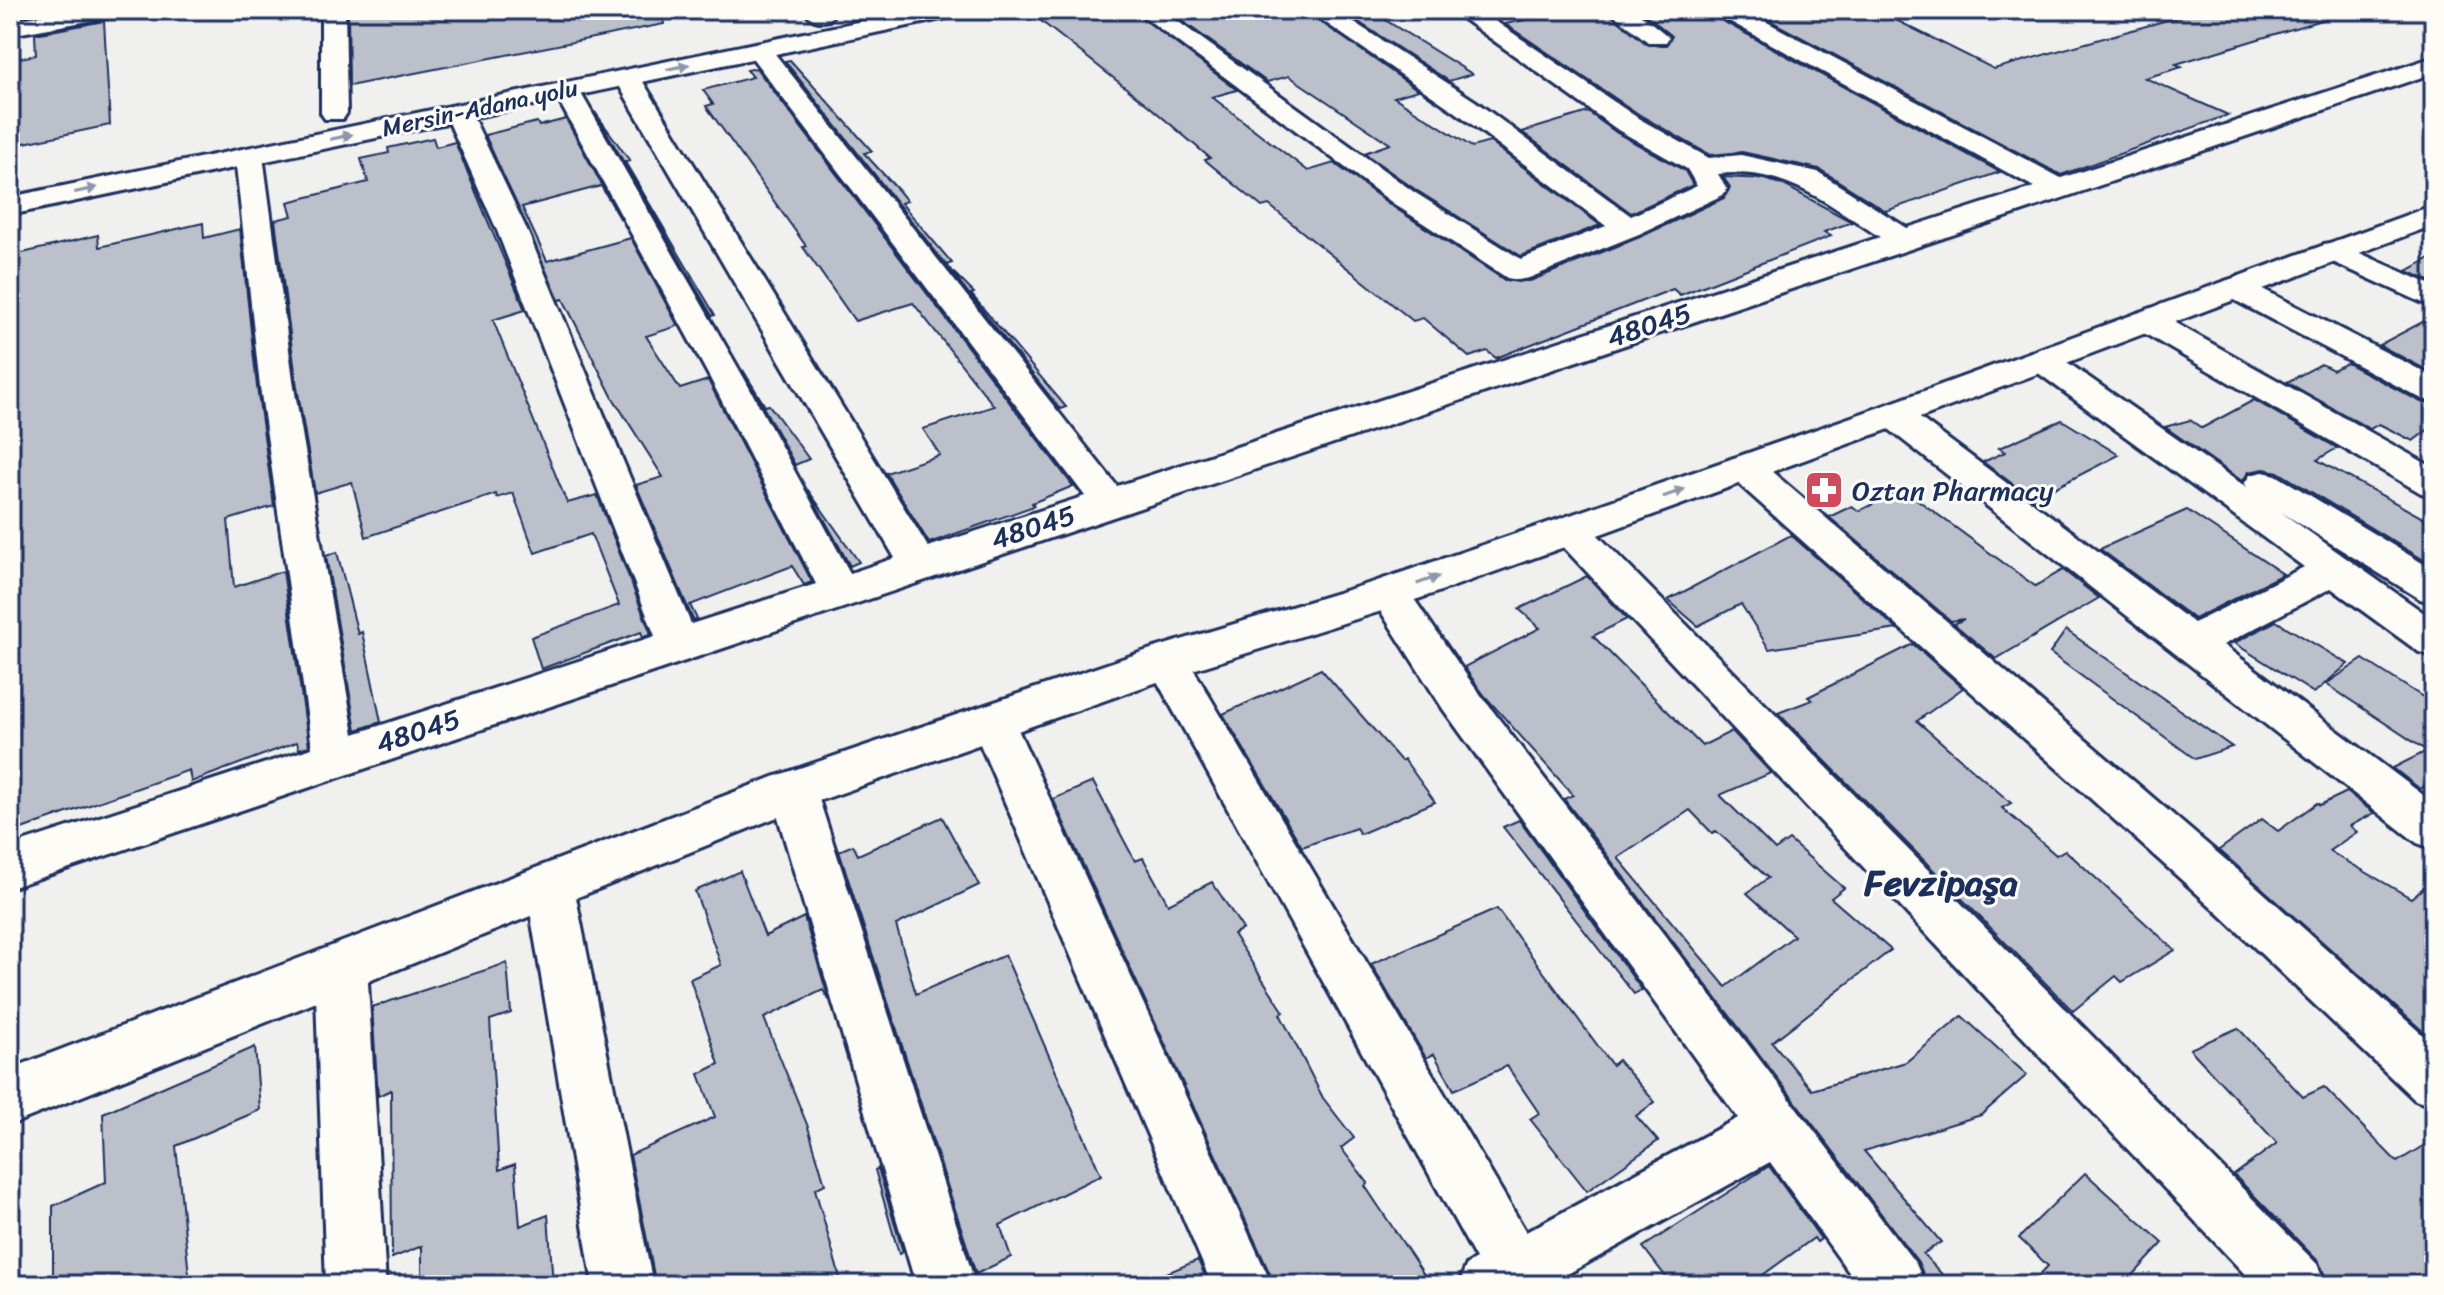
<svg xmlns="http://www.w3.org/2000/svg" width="2444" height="1295" font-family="Sriracha,sans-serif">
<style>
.building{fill:#bbc0ca;stroke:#1b2f5e;stroke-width:2;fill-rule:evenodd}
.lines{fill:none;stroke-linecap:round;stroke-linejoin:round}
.street-casing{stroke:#1b2f5e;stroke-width:6}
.secondary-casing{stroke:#1b2f5e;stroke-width:6}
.highway-casing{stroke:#1b2f5e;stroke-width:6}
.street{fill:#fdfcf7;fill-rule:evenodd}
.secondary{fill:#fdfcf7;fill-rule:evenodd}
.highway{fill:#fdfcf7;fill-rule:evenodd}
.oneway{fill:#8c96aa}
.labels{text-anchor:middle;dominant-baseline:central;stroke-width:6;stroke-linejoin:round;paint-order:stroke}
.far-street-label{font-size:24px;fill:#1b2f5e;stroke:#fdfcf7}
.street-label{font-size:28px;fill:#1b2f5e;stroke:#fdfcf7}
.poi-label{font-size:28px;fill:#1b2f5e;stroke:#fdfcf7;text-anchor:start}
.district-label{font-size:36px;font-weight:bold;fill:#1b2f5e;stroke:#fdfcf7}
</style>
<rect width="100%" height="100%" fill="#f0f0ee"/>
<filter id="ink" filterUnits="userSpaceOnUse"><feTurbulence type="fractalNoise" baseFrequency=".0125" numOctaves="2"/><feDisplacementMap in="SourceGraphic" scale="16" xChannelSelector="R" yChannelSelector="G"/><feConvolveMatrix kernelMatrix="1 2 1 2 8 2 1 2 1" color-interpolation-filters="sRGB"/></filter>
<g filter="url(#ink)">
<g class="building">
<polygon points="348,10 663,10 664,24 349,86"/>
<polygon points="1027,10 1132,10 1237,90 1212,97 1308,171 1334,163 1392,206 1506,281 1530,281 1640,237 1724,198 1730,187 1723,177 1764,179 1784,185 1852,222 1824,232 1831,236 1680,295 1673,289 1496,358 1487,351 1469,357 1423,318 1413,321 1269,205 1262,207 1205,160 1210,158 1149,106"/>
<polygon points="1167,10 1304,10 1418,90 1394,97 1472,147 1490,142 1600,225 1521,256 1416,190 1364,153 1390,144 1289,76 1267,82"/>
<polygon points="1340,10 1369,10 1472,74 1449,81"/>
<polygon points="1574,10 1605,10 1648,45 1666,45 1672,36 1640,10 1711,10 1717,18 2000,172 1886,211 1819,169 1742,152 1710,155 1640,115 1505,24"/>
<polygon points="1750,10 1876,10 1994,69 2203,10 2327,10 2328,18 2176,64 2182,67 2145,78 2228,115 2061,175"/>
<polygon points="104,21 110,125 10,146 10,60 36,55 35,34"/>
<polygon points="790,60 872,151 864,153 898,190 907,201 901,203 952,263 946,265 974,293 971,294 1066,407 1060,409 785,61"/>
<polygon points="756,68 1073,486 1032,503 1034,506 929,543 886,473 940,455 923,429 994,406 913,303 855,321 803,247 806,246 706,106 713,104 703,90 753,77 747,70"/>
<polygon points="595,112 630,161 625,162 715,315 712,316"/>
<polygon points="1588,112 1617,133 1685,171 1693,185 1631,213 1522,132"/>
<polygon points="566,119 621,220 601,186 522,207 547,261 631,238 678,326 646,336 680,389 708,380 812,582 804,585 792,566 690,605 697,619 693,620 636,485 663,477 613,398 563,299 559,300 485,135 537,122 539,126"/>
<polygon points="433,138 436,147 455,142 525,310 493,320 567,503 597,495 651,634 643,637 641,632 541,669 531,637 619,605 591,534 535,553 513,493 497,498 496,494 366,537 352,482 315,493 297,387 275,220 292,216 288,202 368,182 361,159 389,153 388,148"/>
<polygon points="203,223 204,238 240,229 257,387 274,506 228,520 234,587 283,571 309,746 299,749 297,742 191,782 189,770 10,833 10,256 98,235 99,247"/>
<polygon points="2434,256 2434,283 2407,271"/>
<polygon points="2434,316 2434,374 2379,345"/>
<polygon points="2347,363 2421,402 2434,405 2434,425 2413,441 2379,424 2370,429 2287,382 2321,364 2333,370"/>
<polygon points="743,370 765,406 769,405 809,459 795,465"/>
<polygon points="2254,400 2337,448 2317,460 2434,524 2434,566 2278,472 2264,469 2249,472 2242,481 2165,427 2190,420 2202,428"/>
<polygon points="2062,420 2119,455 2033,499 1983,462 2005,452 1999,448"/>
<polygon points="1903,489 2035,586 2063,570 2099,598 1996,659 1954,624 1964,619 1951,621 1829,517 1852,506 1859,511"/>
<polygon points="808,490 859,562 850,566"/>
<polygon points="2187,510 2283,574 2194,619 2100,549"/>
<polygon points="1791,535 1897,629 1769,649 1741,604 1698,626 1668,600"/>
<polygon points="337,552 358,634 362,632 381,722 356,730 326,556"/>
<path d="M 1587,576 L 1627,619 L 1593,636 L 1702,746 L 1732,731 L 1771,773 L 1720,795 L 1775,850 L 1789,840 L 1844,888 L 1831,898 L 1891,950 L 1772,1042 L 1812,1090 L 1906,1062 L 1962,1016 L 2027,1075 L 1981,1115 L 1864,1151 L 1941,1242 L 1923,1254 L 1952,1285 L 1928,1285 L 1918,1262 L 1564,799 L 1573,795 L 1484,695 L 1464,667 L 1540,628 L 1519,609 ZM 1690,810 L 1712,833 L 1716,831 L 1768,878 L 1747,893 L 1794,936 L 1726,987 L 1618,858 Z"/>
<polygon points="2276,621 2348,664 2314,693 2234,643"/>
<polygon points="2066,630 2232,747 2195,759 2050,653"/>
<polygon points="1913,644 1963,688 1917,721 2011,803 2002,808 2056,855 2065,850 2175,950 2122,982 2116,976 2073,1011 1778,713 1812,700 1808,697"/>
<polygon points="2363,659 2434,704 2434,782 2420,789 2393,768 2427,751 2326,684"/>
<polygon points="1321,669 1401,761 1404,759 1435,802 1360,834 1356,828 1302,847 1223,714"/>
<polygon points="1093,782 1135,861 1143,858 1168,904 1212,882 1243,929 1233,934 1284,1012 1280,1014 1323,1098 1354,1138 1341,1148 1368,1183 1365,1186 1431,1285 1275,1285 1053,799"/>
<polygon points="2347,792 2374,813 2350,826 2357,832 2329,851 2411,898 2434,879 2434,1041 2219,850 2262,819 2278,831 2317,803 2320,805"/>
<polygon points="942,817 979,885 896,925 916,994 1005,955 1101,1175 1000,1225 1011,1257 976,1274 839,851 853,845 858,855"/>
<polygon points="1519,820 1642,990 1634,994 1503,827"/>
<polygon points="740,871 765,936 804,917 829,1000 823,990 764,1018 808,1127 825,1184 815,1189 842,1285 656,1285 630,1155 715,1117 699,1074 719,1064 690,979 721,965 695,891"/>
<polygon points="1497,909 1612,1065 1618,1060 1655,1102 1636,1116 1658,1141 1587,1191 1530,1119 1539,1113 1507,1066 1454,1090 1434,1054 1426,1058 1371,964"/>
<polygon points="507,963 511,1013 490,1020 499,1170 515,1164 520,1226 548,1215 553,1285 422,1285 422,1246 392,1258 391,1090 378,1096 372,1007"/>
<polygon points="2238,1028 2303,1097 2324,1087 2397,1162 2434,1139 2434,1285 2329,1285 2319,1262 2234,1175 2277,1143 2190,1049"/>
<polygon points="255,1047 260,1110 176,1146 190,1285 53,1285 53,1206 106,1182 103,1113"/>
<polygon points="1769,1166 1821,1239 1817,1242 1814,1238 1749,1285 1672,1285 1643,1247"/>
<polygon points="878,1168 903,1252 899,1254 875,1170"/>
<polygon points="2085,1173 2163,1243 2124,1285 2030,1285 2048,1266 2019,1238"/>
<polygon points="1198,1260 1209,1285 1138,1285"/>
</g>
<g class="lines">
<g class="street-casing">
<g id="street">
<polygon points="71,10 123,10 119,15 111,17 10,35 10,21"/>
<polygon points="321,10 345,10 347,113 343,119 325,119 321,113"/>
<path d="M 804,10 L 830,10 L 833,15 L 829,20 C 817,23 811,20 804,10 Z"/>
<path d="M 1135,10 L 1162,10 L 1414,192 L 1521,259 L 1606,226 L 1457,113 L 1307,10 L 1335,10 L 1475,101 L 1631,216 L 1697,186 L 1687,169 L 1618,130 L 1451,10 L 1479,10 L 1638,118 L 1709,158 L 1741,155 L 1818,172 L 1907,228 L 2034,187 L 1718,15 L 1714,10 L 1744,10 L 2061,178 L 2434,57 L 2434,73 L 10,888 L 10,846 L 312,748 L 260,387 L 235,156 L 239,150 L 249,148 L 259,150 L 263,156 L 294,387 L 354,734 L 655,636 L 496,228 L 445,113 L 449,107 L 467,107 L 471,113 L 526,228 L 691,624 L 816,584 L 710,378 L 553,90 L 557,84 L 575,84 L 579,90 L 744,378 L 850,573 L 895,558 L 614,77 L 618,72 L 636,72 L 640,77 L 928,547 L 1085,496 L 750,55 L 747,50 L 750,45 L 768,45 L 1117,486 L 1880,237 C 1827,203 1785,167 1718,174 L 1727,189 L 1723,195 L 1639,234 L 1529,278 L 1518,280 L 1507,278 L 1394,204 Z"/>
<polygon points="1608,10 1635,10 1669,37 1666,42 1648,42"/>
<polygon points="2335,242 2434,286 2434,308 2324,258 2320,251 2324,244"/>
<polygon points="2236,278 2247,281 2434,377 2434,402 2422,399 2225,295 2220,288 2225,281"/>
<polygon points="2147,311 2159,314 2434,468 2434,496 2421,493 2135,328 2131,321 2135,314"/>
<polygon points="2042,350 2054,353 2247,488 2244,484 2250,475 2263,472 2276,475 2434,570 2434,603 2420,599 2281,512 2434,620 2434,656 2419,652 2331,588 2223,645 2434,803 2434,849 2417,843 1881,423 1875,415 1881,407 1893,404 1905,407 2194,623 2304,567 2030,367 2025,360 2030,353"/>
<polygon points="1744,456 1757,459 2247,878 2434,1045 2434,1107 2415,1100 2213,908 1731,477 1726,468 1731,459"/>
<polygon points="1570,517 1584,521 2317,1264 2326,1285 2255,1285 1556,539 1551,530 1556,521"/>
<polygon points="1389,579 1403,583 1473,685 1916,1264 1925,1285 1858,1285 1770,1162 1553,1282 1554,1285 1458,1285 1467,1264 1476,1259 1146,661 1152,650 1167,645 1182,650 1526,1232 1738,1118 1443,709 1369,593 1375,583"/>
<polygon points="993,706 1009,711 1015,723 1272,1285 1212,1285 971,723 977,711"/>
<polygon points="793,771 809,777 816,790 976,1285 916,1285 770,790 777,777"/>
<polygon points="550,866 567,872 574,887 653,1285 593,1285 526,887 533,872"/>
<polygon points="341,943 359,950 367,966 386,1285 326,1285 315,966 323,950"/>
</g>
</g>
<g class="secondary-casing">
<polygon id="secondary" points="2434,205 2434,225 1906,423 1584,540 1404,604 1183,673 810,804 10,1125 10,1069 776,776 1151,649 1374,582 1556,520 1880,407"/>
</g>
<g class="highway-casing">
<polygon id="highway" points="915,10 963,10 960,15 951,17 10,215 10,197"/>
</g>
<use href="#street" class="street"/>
<use href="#secondary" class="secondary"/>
<use href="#highway" class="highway"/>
</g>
<defs><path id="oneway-solid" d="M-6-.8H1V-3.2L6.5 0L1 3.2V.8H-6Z" transform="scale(2)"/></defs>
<g class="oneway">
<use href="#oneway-solid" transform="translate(678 67) rotate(-12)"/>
<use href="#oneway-solid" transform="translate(341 137) rotate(-12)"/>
<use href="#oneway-solid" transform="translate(86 190) rotate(-12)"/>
<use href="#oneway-solid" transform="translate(1674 493) rotate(-20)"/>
<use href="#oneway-solid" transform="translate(1428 580) rotate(-19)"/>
</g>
</g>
<defs>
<g id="pharmacy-square" transform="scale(2)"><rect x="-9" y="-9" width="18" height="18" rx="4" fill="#d1495b" stroke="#fdfcf7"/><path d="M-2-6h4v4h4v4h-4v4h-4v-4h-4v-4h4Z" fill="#fff"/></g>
</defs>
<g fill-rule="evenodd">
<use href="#pharmacy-square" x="1824" y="490"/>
</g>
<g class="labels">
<g class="far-street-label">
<text transform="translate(480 108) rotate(-12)">Mersin-Adana yolu</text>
</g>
<g class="street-label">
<text transform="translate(1649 325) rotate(-18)">48045</text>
<text transform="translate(1033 527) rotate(-18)">48045</text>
<text transform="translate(418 731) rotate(-18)">48045</text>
</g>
<g class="poi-label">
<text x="1852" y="490">Oztan Pharmacy</text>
</g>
<g class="district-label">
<text x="1941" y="883">Fevzipaşa</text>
</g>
</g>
<rect width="2444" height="1295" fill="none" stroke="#fdfcf7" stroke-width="40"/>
<rect x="20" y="20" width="2404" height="1255" fill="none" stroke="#1b2f5e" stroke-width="3" filter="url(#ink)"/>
</svg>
